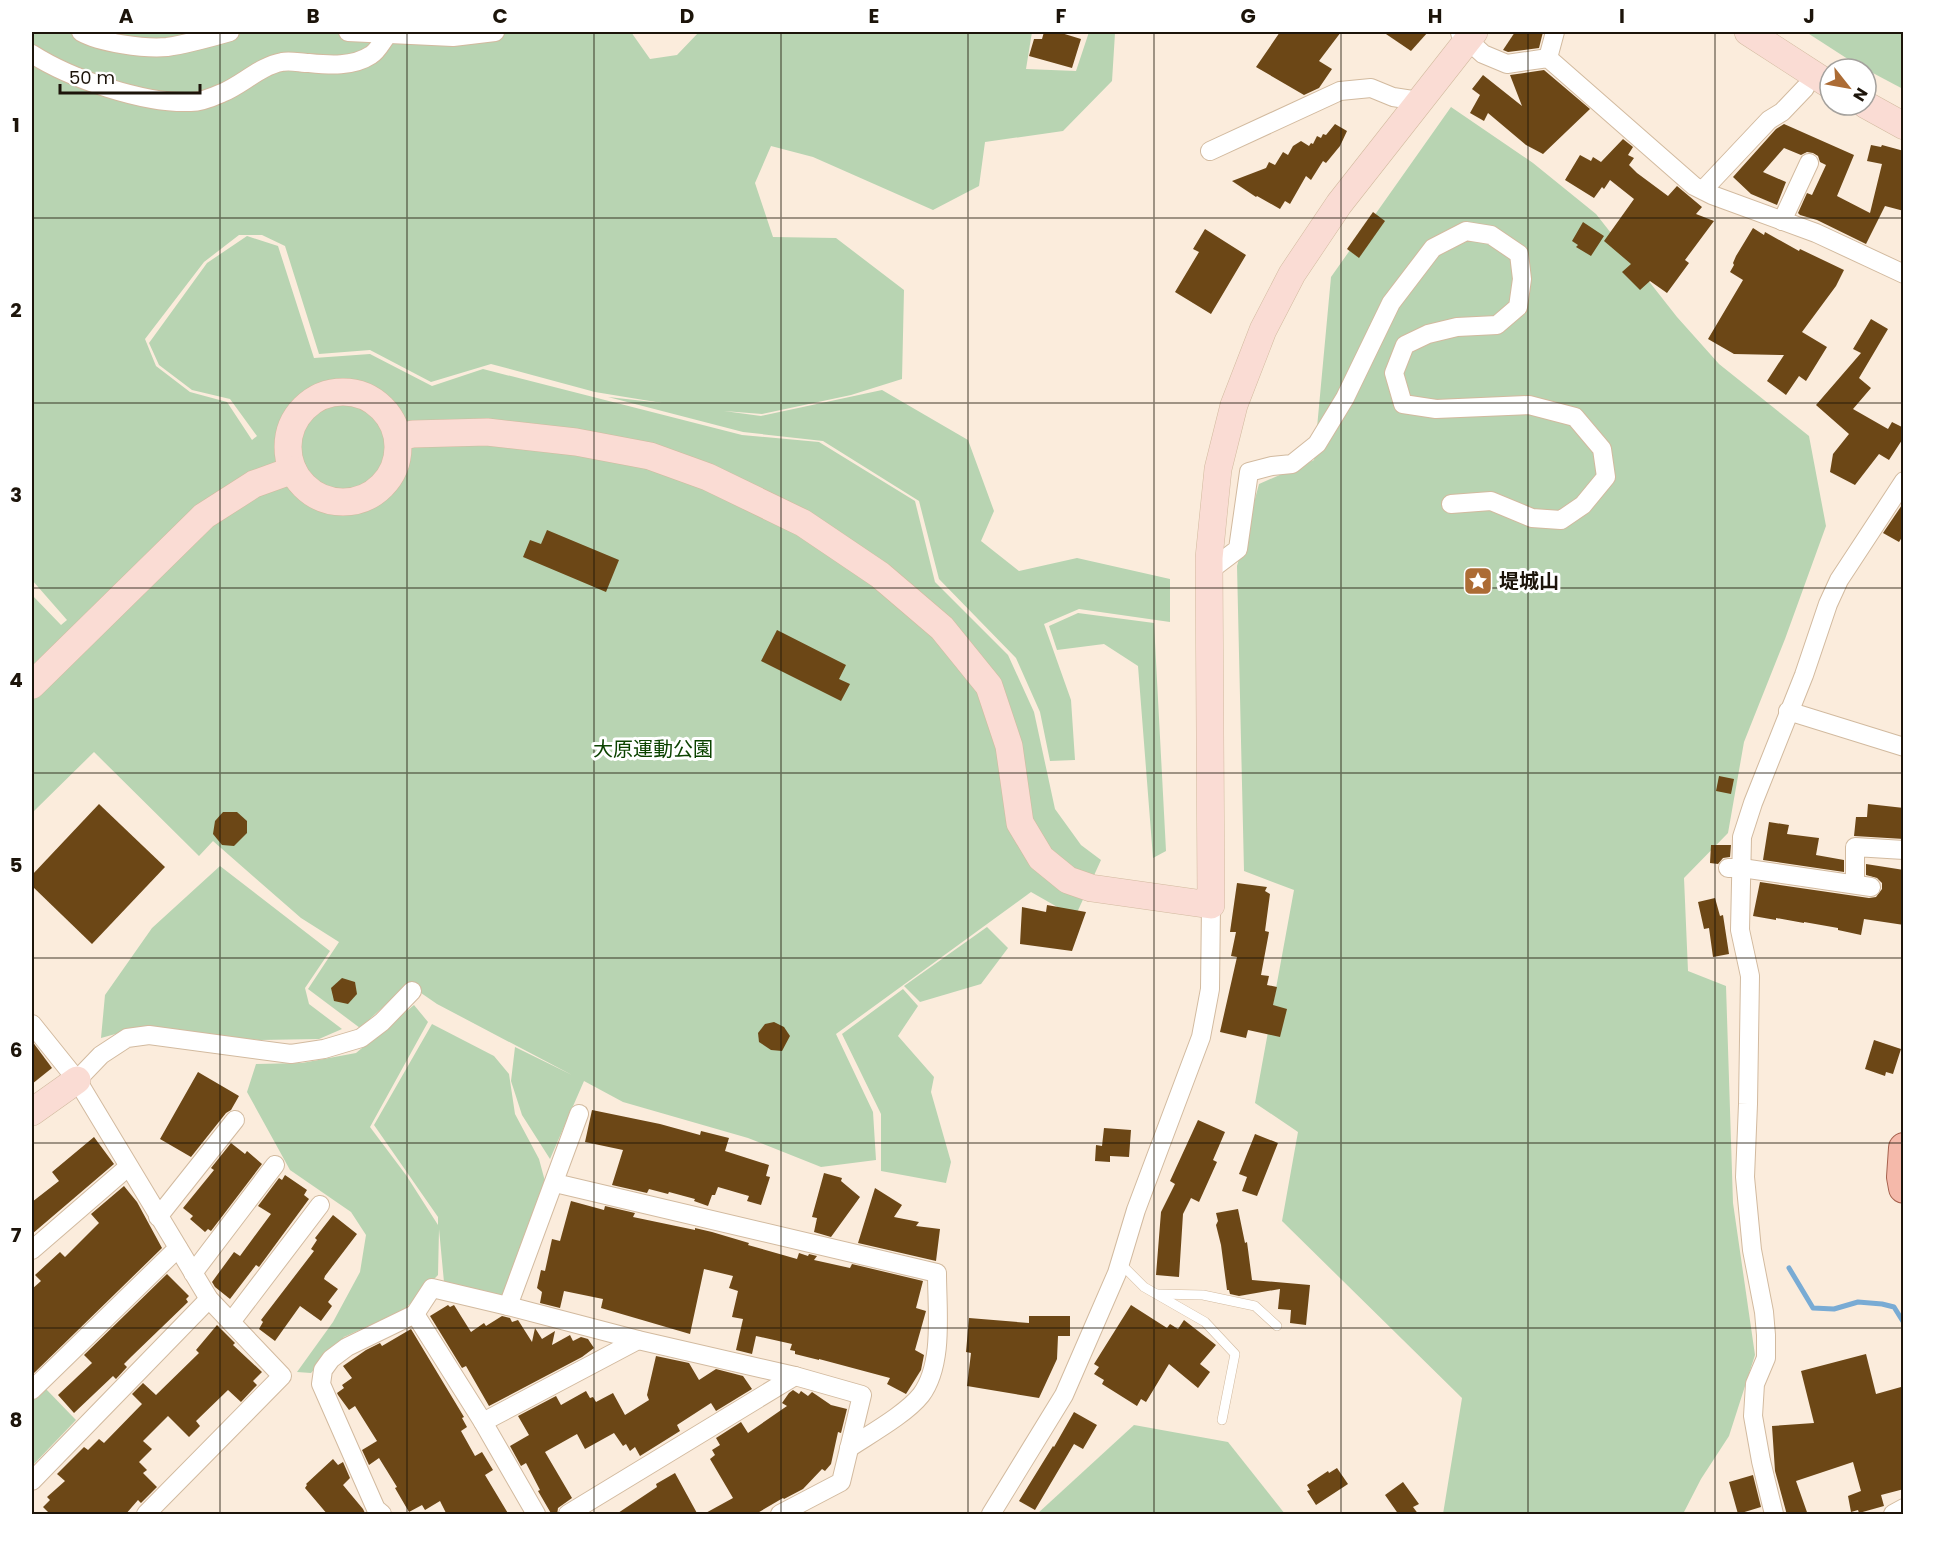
<svg xmlns="http://www.w3.org/2000/svg" width="1935" height="1546" font-family="Poppins,'Noto Sans JP',sans-serif">
<style>
.green{fill:#b8d4b2}
.lines{fill:none;stroke-linecap:round;stroke-linejoin:round}
.stream{stroke:#79abd4;stroke-width:5}
.building{fill:#6c4716}
.lane-casing{stroke:#d2ba9f;stroke-width:10}
.street-casing{stroke:#d2ba9f;stroke-width:20}
.secondary-casing{stroke:#d2ba9f;stroke-width:28}
.primary-casing{stroke:#a5614d;stroke-width:32}
.lane{stroke:#fff;stroke-width:9}
.street{stroke:#fff;stroke-width:18}
.secondary{stroke:#fadcd4;stroke-width:27}
.primary{stroke:#f5b9aa;stroke-width:30}
.grid{fill:none;stroke:#1c140a;stroke-width:1.5;stroke-opacity:0.55}
.labels{text-anchor:middle;dominant-baseline:central;stroke-width:6;stroke-linejoin:round;paint-order:stroke}
.poi-label{font-size:20px;font-weight:bold;fill:#1c140a;stroke:#fff;text-anchor:start}
.park-label{font-size:20px;fill:#0c4300;stroke:#fff}
.neatline{fill:none;stroke:#1c140a;stroke-width:2}
.grid-label{font-size:20px;text-anchor:middle;font-weight:bold;fill:#1c140a}
</style>
<rect width="100%" height="100%" fill="#fbecdc"/>
<g class="green">
<polygon points="32,32 631,32 650,59 677,55 699,32 1032,32 1026,69 1076,71 1089,32 1115,33 1112,81 1063,131 985,142 979,186 933,210 813,157 771,146 755,183 773,237 836,238 904,290 902,379 851,395 762,414 724,411 761,416 882,390 968,440 994,511 981,541 1019,571 1077,558 1170,579 1170,622 1079,609 1044,624 1071,700 1075,760 1050,761 1040,712 1016,658 939,579 919,501 823,441 743,432 608,397 662,403 595,392 491,364 431,382 370,350 319,354 285,246 262,235 239,235 204,262 145,339 156,366 190,392 227,402 252,440 257,436 230,399 192,390 159,365 149,343 207,263 247,236 278,246 314,358 370,354 432,386 483,369 742,435 819,442 915,501 935,582 1008,655 1034,712 1055,809 1081,845 1101,860 1075,917 1031,892 836,1034 873,1112 876,1160 821,1167 748,1138 623,1102 584,1081 550,1159 522,1115 511,1081 515,1047 572,1075 437,1004 408,984 360,1028 308,989 339,942 301,918 213,841 199,856 94,752 32,813 32,595 61,625 67,620 32,580"/>
<polygon points="1806,32 1903,32 1903,89 1854,63"/>
<polygon points="1451,107 1533,163 1596,214 1677,317 1719,364 1809,436 1826,526 1785,639 1744,742 1728,833 1684,878 1688,971 1726,986 1733,1203 1755,1355 1729,1436 1701,1479 1683,1514 1443,1514 1462,1398 1282,1221 1298,1132 1255,1103 1294,890 1244,871 1237,566 1259,484 1314,460 1331,277"/>
<polygon points="1078,613 1154,623 1166,851 1153,858 1138,666 1104,644 1057,650 1049,626"/>
<polygon points="220,866 330,951 305,988 309,1004 342,1029 319,1039 259,1040 137,1028 101,1038 105,995 152,928"/>
<polygon points="987,927 1008,948 981,984 920,1002 904,986"/>
<polygon points="903,989 918,1006 898,1036 934,1077 931,1092 951,1162 946,1183 881,1171 881,1114 842,1034"/>
<polygon points="414,1005 428,1022 370,1127 406,1175 438,1225 438,1217 374,1125 432,1024 494,1056 509,1074 515,1114 539,1159 546,1185 505,1297 444,1282 439,1229 438,1275 404,1310 344,1337 311,1373 297,1372 333,1322 360,1272 366,1235 351,1212 290,1170 247,1092 256,1064 302,1063 356,1053"/>
<polygon points="44,1387 76,1420 32,1466 32,1399"/>
<polygon points="1134,1425 1228,1442 1285,1514 1037,1514"/>
</g>
<g class="lines">
<polyline class="stream" points="1789,1268 1813,1308 1834,1309 1858,1302 1882,1304 1894,1307 1904,1323"/>
</g>
<g class="building">
<polygon points="1044,32 1058,32 1081,39 1072,68 1029,56 1034,39 1042,39"/>
<polygon points="1280,32 1341,32 1319,61 1332,69 1319,88 1304,95 1256,67"/>
<polygon points="1383,32 1428,32 1411,51"/>
<polygon points="1515,32 1543,32 1539,48 1508,52 1503,50"/>
<polygon points="1544,70 1590,109 1543,154 1526,145 1488,113 1484,121 1470,113 1480,95 1472,89 1483,75 1522,106 1510,75"/>
<polygon points="1335,124 1347,131 1340,146 1326,163 1323,161 1311,180 1306,176 1290,204 1285,201 1280,209 1257,196 1256,197 1232,181 1266,168 1269,162 1275,165 1283,152 1288,155 1293,146 1301,141 1309,146 1311,143 1313,144 1317,136 1321,138 1323,134 1326,135"/>
<polygon points="1784,124 1854,155 1837,196 1870,213 1882,164 1867,161 1871,145 1881,147 1882,145 1904,151 1904,211 1885,206 1866,244 1817,220 1800,215 1798,213 1807,193 1812,195 1826,165 1820,162 1818,156 1813,153 1807,152 1801,155 1784,148 1763,172 1786,182 1777,205 1751,194 1733,177 1776,129"/>
<polygon points="1623,139 1633,147 1628,155 1634,158 1629,165 1637,173 1668,196 1677,186 1702,207 1696,214 1714,221 1685,260 1689,263 1667,293 1650,281 1640,290 1622,272 1631,264 1604,241 1634,199 1610,180 1604,189 1602,187 1594,198 1565,180 1580,155 1591,161 1593,157 1601,162"/>
<polygon points="1373,212 1385,221 1359,258 1347,249"/>
<polygon points="1583,222 1604,236 1591,256 1576,247 1578,245 1572,241"/>
<polygon points="1753,228 1764,235 1765,232 1799,251 1800,249 1844,270 1836,286 1802,332 1827,347 1806,381 1799,376 1786,395 1767,381 1784,355 1734,354 1708,339 1743,280 1730,272 1734,265 1733,263 1736,256"/>
<polygon points="1205,229 1246,255 1211,314 1175,292 1199,252 1193,249"/>
<polygon points="1871,319 1888,329 1859,378 1871,388 1853,409 1888,429 1892,422 1904,428 1904,437 1889,460 1879,454 1855,485 1830,472 1833,454 1849,434 1816,405 1861,353 1853,349"/>
<polygon points="1904,502 1904,534 1899,542 1883,533"/>
<polygon points="547,530 619,560 606,592 523,557 530,540 541,544"/>
<polygon points="777,630 846,665 839,679 850,684 841,701 761,661"/>
<polygon points="1719,776 1734,779 1731,794 1716,791"/>
<polygon points="99,804 165,867 92,944 32,886 32,875"/>
<polygon points="1868,804 1904,808 1904,839 1854,836 1856,817 1867,817"/>
<polygon points="223,812 237,812 247,821 247,833 234,846 222,845 213,834 215,821"/>
<polygon points="1769,822 1789,825 1787,834 1819,838 1816,855 1844,860 1844,872 1763,860"/>
<polygon points="1711,845 1731,845 1730,857 1723,858 1718,864 1710,863"/>
<polygon points="1866,864 1904,870 1904,925 1864,919 1861,935 1838,930 1838,928 1804,922 1804,923 1776,918 1776,920 1753,916 1760,882 1869,898 1876,897 1882,889 1882,883 1877,878 1866,875"/>
<polygon points="1237,883 1267,887 1265,891 1270,894 1265,931 1269,932 1261,975 1269,976 1267,985 1277,987 1273,1005 1287,1009 1280,1037 1248,1030 1246,1038 1220,1032 1237,957 1231,956 1236,932 1230,932"/>
<polygon points="1715,898 1720,916 1723,915 1729,954 1713,957 1709,928 1704,929 1698,902"/>
<polygon points="1047,905 1086,912 1072,951 1020,944 1022,907 1046,912"/>
<polygon points="342,978 355,982 357,994 348,1004 334,1001 331,988"/>
<polygon points="774,1022 784,1027 790,1036 782,1051 771,1050 759,1042 758,1033 765,1024"/>
<polygon points="1874,1040 1901,1049 1893,1074 1886,1072 1885,1076 1865,1069"/>
<polygon points="32,1041 52,1068 32,1084"/>
<polygon points="198,1072 239,1096 231,1110 226,1113 191,1157 160,1139"/>
<polygon points="592,1110 660,1124 700,1135 701,1131 729,1138 725,1151 769,1165 766,1176 770,1177 761,1205 747,1201 749,1196 718,1187 715,1195 712,1195 708,1206 694,1201 695,1199 669,1192 668,1194 649,1189 647,1193 612,1185 623,1150 585,1142"/>
<polygon points="1198,1120 1225,1132 1213,1160 1217,1162 1199,1202 1191,1198 1183,1214 1179,1277 1156,1275 1161,1212 1175,1184 1170,1181"/>
<polygon points="1104,1128 1131,1130 1129,1157 1110,1156 1110,1162 1095,1161 1096,1145 1102,1146"/>
<polygon points="1255,1134 1278,1143 1257,1196 1242,1191 1247,1177 1239,1174"/>
<polygon points="94,1137 114,1164 32,1234 32,1202 59,1181 52,1172"/>
<polygon points="231,1143 245,1154 247,1151 262,1164 211,1231 208,1229 205,1232 190,1219 193,1216 183,1208 214,1170 211,1168"/>
<polygon points="824,1173 842,1178 841,1181 860,1197 831,1237 814,1232 817,1218 812,1217"/>
<polygon points="285,1175 307,1190 304,1195 309,1199 259,1267 256,1265 230,1299 215,1287 212,1282 234,1252 240,1256 271,1214 258,1206 279,1178 282,1180"/>
<polygon points="124,1186 137,1202 162,1248 32,1375 32,1289 41,1281 35,1275 60,1252 65,1257 99,1223 91,1214"/>
<polygon points="875,1188 902,1205 894,1217 919,1222 916,1226 940,1229 936,1261 858,1243"/>
<polygon points="571,1201 604,1210 605,1206 635,1213 633,1217 695,1230 695,1228 712,1232 749,1243 748,1245 797,1259 799,1253 808,1256 809,1254 817,1256 814,1260 850,1268 852,1264 923,1281 916,1308 926,1311 915,1350 924,1355 921,1370 906,1394 887,1384 890,1378 819,1359 819,1360 795,1354 795,1351 790,1350 792,1344 756,1336 752,1354 736,1350 743,1319 732,1317 738,1291 729,1288 733,1276 704,1269 690,1334 601,1308 603,1299 564,1291 560,1308 540,1303 542,1292 537,1288 541,1270 545,1271 552,1239 560,1241"/>
<polygon points="1238,1209 1245,1243 1247,1242 1252,1280 1310,1285 1306,1325 1290,1323 1291,1310 1278,1309 1280,1289 1239,1296 1230,1294 1229,1290 1227,1290 1221,1245 1216,1225 1218,1221 1216,1213"/>
<polygon points="333,1215 357,1234 325,1276 324,1279 338,1289 328,1302 332,1306 321,1321 300,1306 275,1341 259,1329 263,1322 261,1320 314,1251 311,1249 317,1240 315,1238"/>
<polygon points="167,1274 189,1296 186,1299 188,1302 132,1356 124,1364 127,1367 116,1379 113,1376 74,1413 58,1395 92,1363 84,1355"/>
<polygon points="448,1305 450,1307 454,1305 471,1332 484,1323 486,1326 502,1316 510,1318 512,1322 518,1320 532,1342 535,1328 542,1339 555,1331 552,1345 570,1335 573,1341 581,1337 588,1339 594,1348 582,1357 489,1406 466,1366 462,1368 430,1316"/>
<polygon points="1131,1305 1167,1328 1170,1324 1178,1329 1184,1320 1216,1345 1200,1364 1210,1372 1198,1388 1169,1364 1146,1402 1141,1399 1137,1406 1102,1384 1104,1380 1094,1374 1099,1367 1094,1364"/>
<polygon points="1029,1316 1070,1316 1070,1336 1058,1336 1057,1359 1039,1398 967,1386 971,1353 966,1352 969,1318 1029,1323"/>
<polygon points="217,1325 235,1343 233,1345 262,1372 253,1381 257,1385 241,1402 228,1390 196,1421 200,1426 189,1437 168,1416 143,1441 152,1449 139,1462 147,1470 143,1473 157,1487 141,1503 138,1500 125,1515 51,1515 43,1507 50,1500 47,1497 65,1481 57,1474 84,1447 88,1450 99,1439 104,1443 142,1404 132,1394 143,1383 156,1395 199,1353 196,1350"/>
<polygon points="411,1329 464,1417 462,1418 467,1427 461,1431 475,1456 482,1452 493,1470 485,1475 509,1515 447,1515 440,1501 425,1510 422,1505 409,1512 395,1488 397,1487 379,1458 369,1465 362,1450 377,1441 355,1406 349,1410 338,1395 337,1393 344,1388 342,1385 352,1378 343,1366 366,1350 380,1343 382,1346"/>
<polygon points="1866,1354 1876,1394 1901,1387 1904,1396 1904,1489 1881,1495 1884,1506 1859,1513 1858,1510 1851,1512 1848,1496 1861,1491 1853,1462 1796,1481 1808,1515 1787,1515 1775,1471 1772,1426 1814,1423 1801,1371"/>
<polygon points="656,1356 689,1363 699,1380 716,1369 743,1376 752,1389 716,1411 711,1403 677,1425 680,1431 640,1456 635,1447 630,1451 626,1444 623,1446 614,1433 585,1449 577,1434 545,1452 572,1498 558,1508 557,1515 552,1515 538,1491 540,1490 526,1463 521,1466 510,1446 529,1435 518,1416 556,1396 561,1405 586,1391 590,1398 593,1397 596,1402 613,1393 625,1415 649,1400 647,1395"/>
<polygon points="793,1390 799,1394 801,1391 808,1396 812,1392 831,1405 847,1409 841,1433 838,1432 831,1464 825,1471 822,1469 803,1489 784,1499 783,1498 754,1515 702,1515 733,1498 710,1459 715,1455 712,1450 720,1445 716,1438 741,1422 748,1433 787,1406 782,1403 789,1393"/>
<polygon points="1074,1412 1097,1425 1083,1449 1074,1444 1035,1510 1019,1501 1053,1446 1054,1447"/>
<polygon points="333,1459 338,1465 343,1462 350,1478 343,1485 363,1509 366,1515 328,1515 305,1488 307,1485 306,1484"/>
<polygon points="1337,1468 1348,1484 1316,1505 1307,1491 1310,1490 1307,1485 1328,1471 1329,1473"/>
<polygon points="675,1473 698,1515 615,1515 657,1487 656,1484"/>
<polygon points="1753,1475 1761,1507 1738,1514 1729,1482"/>
<polygon points="1403,1482 1419,1504 1413,1507 1419,1515 1399,1515 1385,1495"/>
</g>
<g class="lines">
<g class="lane-casing">
<g id="lane">
<polyline points="1120,1263 1144,1287 1205,1322 1235,1354 1222,1420"/>
<polyline points="1158,1294 1203,1295 1255,1306 1277,1326"/>
</g>
</g>
<g class="street-casing">
<g id="street">
<path d="M 81,32 C 100,43 145,49 167,47 C 188,44 209,38 230,32"/>
<polyline points="348,32 453,37 495,32"/>
<polyline points="1460,33 1483,54 1507,64 1548,58 1694,186 1712,195 1816,233 1904,274"/>
<path d="M 32,54 C 71,79 144,104 191,102 C 200,102 213,97 222,93 C 242,85 260,66 282,62 C 290,60 301,63 309,63 C 329,65 353,67 371,55 C 378,51 383,40 388,34"/>
<polyline points="1548,58 1555,32"/>
<polyline points="1210,151 1340,91 1371,88 1393,97 1419,101"/>
<polyline points="1703,190 1769,120 1782,112 1805,88"/>
<polyline points="1782,221 1809,163"/>
<polyline points="1209,571 1238,549 1249,472 1272,466 1292,464 1317,444 1345,398 1391,303 1433,248 1466,231 1491,235 1519,254 1522,279 1518,307 1497,325 1457,327 1428,334 1405,345 1394,373 1403,404 1436,409 1529,405 1575,417 1602,449 1606,477 1583,505 1561,520 1532,518 1491,501 1451,504"/>
<polyline points="1788,711 1904,747"/>
<polyline points="1728,868 1742,868 1871,887"/>
<polyline points="1855,883 1855,847 1904,850"/>
<polyline points="32,1024 77,1080 209,1299 282,1376 146,1514"/>
<polyline points="77,1080 101,1055 127,1038 149,1035 291,1054 324,1049 361,1038 382,1022 412,991"/>
<path d="M 555,1183 L 937,1273 C 937,1311 944,1364 921,1395 C 906,1414 870,1434 849,1448"/>
<polyline points="158,1217 235,1120"/>
<polyline points="32,1250 128,1167"/>
<polyline points="193,1273 275,1165"/>
<polyline points="508,1306 579,1114"/>
<polyline points="415,1314 483,1422 536,1514"/>
<polyline points="231,1322 320,1205"/>
<polyline points="32,1390 178,1248"/>
<polyline points="483,1422 638,1340"/>
<polyline points="32,1481 209,1299"/>
<polyline points="382,1514 376,1509 321,1384 323,1370 331,1359 347,1347 415,1314 432,1288 508,1306 638,1340 795,1376 862,1395 841,1482 780,1514"/>
<polyline points="568,1514 795,1376"/>
<polyline points="991,1514 1064,1395 1117,1273 1136,1210 1201,1037 1210,989 1211,905"/>
<polyline points="1774,1514 1761,1461 1753,1416 1755,1384 1766,1358 1766,1335 1764,1312 1752,1250 1745,1177 1748,1104 1750,976 1740,930 1742,837 1753,803 1804,675 1828,604 1839,580 1904,481"/>
<polyline points="1893,1514 1904,1508"/>
</g>
</g>
<g class="secondary-casing">
<g id="secondary">
<polyline points="1748,32 1830,85"/>
<polyline points="1866,105 1904,126"/>
<circle cx="343" cy="447" r="55"/>
<polyline points="398,437 413,434 487,432 576,442 650,456 708,477 803,523 880,575 942,628 989,686 1009,746 1020,823 1041,858 1068,880 1091,888 1211,905 1209,558 1218,469 1234,405 1263,330 1292,274 1339,204 1474,32"/>
<polyline points="32,685 204,516 254,484 293,470"/>
<polyline points="32,1112 77,1080"/>
</g>
</g>
<g class="primary-casing">
<polyline id="primary" points="1904,1148 1902,1177 1904,1188"/>
</g>
<use href="#lane" class="lane"/>
<use href="#street" class="street"/>
<use href="#secondary" class="secondary"/>
<use href="#primary" class="primary"/>
</g>
<path class="grid" d="M 220,32 L 220,1514M 407,32 L 407,1514M 594,32 L 594,1514M 781,32 L 781,1514M 968,32 L 968,1514M 1154,32 L 1154,1514M 1341,32 L 1341,1514M 1528,32 L 1528,1514M 1715,32 L 1715,1514M 32,218 L 1904,218M 32,403 L 1904,403M 32,588 L 1904,588M 32,773 L 1904,773M 32,958 L 1904,958M 32,1143 L 1904,1143M 32,1328 L 1904,1328"/>
<defs>
<g id="sight-square" transform="scale(1.5)"><rect x="-9" y="-9" width="18" height="18" rx="4" fill="#ac6c35" stroke="#fff"/><path d="M0-6L1.8-2.2L6-1.7L2.9 1.2L3.7 5.4L0 3.3L-3.7 5.4L-2.9 1.2L-6-1.7L-1.8-2.2Z" fill="#fff"/></g>
</defs>
<g fill-rule="evenodd">
<use href="#sight-square" x="1478" y="581"/>
</g>
<g class="labels">
<g class="poi-label">
<text x="1499" y="581">堤城山</text>
</g>
<g class="park-label">
<text x="653" y="749">大原運動公園</text>
</g>
</g>
<rect width="1935" height="1546" fill="none" stroke="#ffffff" stroke-width="66"/>
<g transform="translate(1848 87) rotate(121)"><circle r="28" fill="#ffffff" stroke="#a4a19d" stroke-width="1.5"/>
<path d="M0-4.5L10 22L0 15L-10 22Z" fill="#ac6c35"/>
<text y="-9" font-size="16" font-weight="bold" text-anchor="middle" fill="#1c140a">N</text>
</g>
<path d="M60 84v9h140v-9" fill="none" stroke="#1c140a" stroke-width="3"/>
<text x="69" y="84" font-size="18" fill="#1c140a" stroke="#ffffff" stroke-width="4.5" paint-order="stroke">50 m</text>
<rect x="33" y="33" width="1869" height="1480" class="neatline"/>
<g class="grid-label">
<text x="126" y="23">A</text>
<text x="313" y="23">B</text>
<text x="500" y="23">C</text>
<text x="687" y="23">D</text>
<text x="874" y="23">E</text>
<text x="1061" y="23">F</text>
<text x="1248" y="23">G</text>
<text x="1435" y="23">H</text>
<text x="1622" y="23">I</text>
<text x="1809" y="23">J</text>
<text x="16" y="132">1</text>
<text x="16" y="317">2</text>
<text x="16" y="502">3</text>
<text x="16" y="687">4</text>
<text x="16" y="872">5</text>
<text x="16" y="1057">6</text>
<text x="16" y="1242">7</text>
<text x="16" y="1427">8</text>
</g>
</svg>
